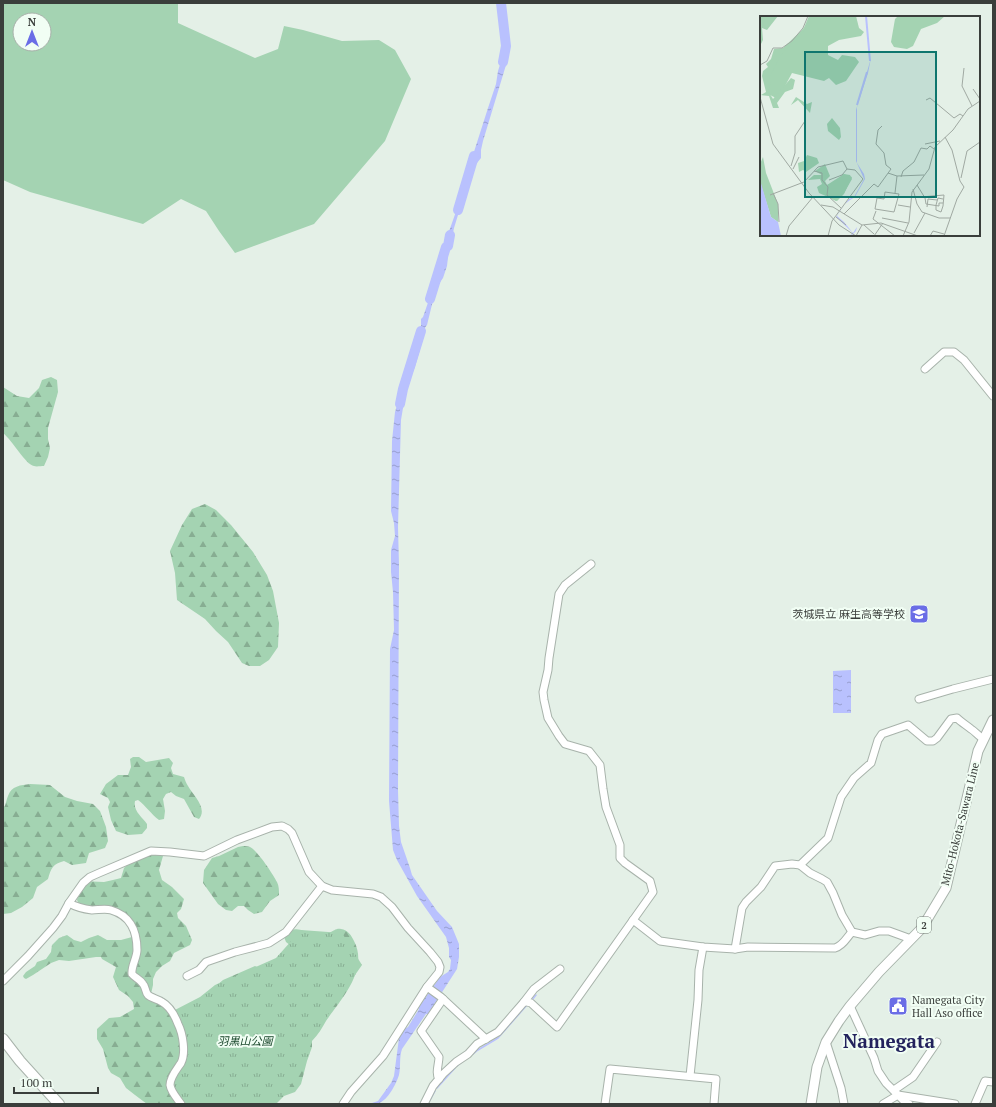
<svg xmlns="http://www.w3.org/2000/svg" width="996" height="1107" font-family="'PT Serif','Noto Sans JP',serif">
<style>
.green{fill:#a4d3b2;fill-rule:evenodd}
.forest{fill:url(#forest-firs)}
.park{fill:url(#park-tufts)}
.water{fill:url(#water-ripples)}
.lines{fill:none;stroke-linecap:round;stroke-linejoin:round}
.stream{stroke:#b9c1fe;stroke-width:1.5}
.river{stroke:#b9c1fe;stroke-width:10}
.minor-casing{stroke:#a8b3ab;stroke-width:9}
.major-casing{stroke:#a8b3ab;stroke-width:11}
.highway-casing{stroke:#a8b3ab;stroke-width:12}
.minor{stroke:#fff;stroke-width:7}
.major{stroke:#fff;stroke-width:9}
.highway{stroke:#fff;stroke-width:10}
.labels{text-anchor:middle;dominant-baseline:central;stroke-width:4;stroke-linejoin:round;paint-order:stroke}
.shield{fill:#f1fef4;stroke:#717872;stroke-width:1}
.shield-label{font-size:10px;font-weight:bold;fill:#3a3e3b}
.poi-label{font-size:11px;fill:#3a3e3b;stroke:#f1fef4;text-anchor:end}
.street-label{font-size:11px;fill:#3a3e3b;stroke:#f1fef4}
.park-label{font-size:11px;font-style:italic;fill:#18462a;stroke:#f1fef4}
.town-label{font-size:19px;font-weight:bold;fill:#23235d;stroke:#f1fef4}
.inset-river{fill:none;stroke:#b9c1fe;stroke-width:2}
.inset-road{fill:none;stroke:#a0a9a2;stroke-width:1}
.view{fill:#0f766e;fill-opacity:0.15;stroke:#0f766e;stroke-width:2}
.inset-edge{fill:none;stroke:#3a3e3b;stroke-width:2}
</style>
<defs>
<pattern id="forest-firs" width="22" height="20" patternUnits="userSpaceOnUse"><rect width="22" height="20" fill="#a4d3b2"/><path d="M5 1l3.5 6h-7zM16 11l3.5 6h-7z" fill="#87ad92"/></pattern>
<pattern id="park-tufts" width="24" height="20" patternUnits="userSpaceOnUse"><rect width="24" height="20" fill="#a4d3b2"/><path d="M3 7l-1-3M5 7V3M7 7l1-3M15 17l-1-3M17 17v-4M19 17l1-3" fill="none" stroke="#87ad92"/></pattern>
<pattern id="water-ripples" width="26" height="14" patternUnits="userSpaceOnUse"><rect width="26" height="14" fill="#b9c1fe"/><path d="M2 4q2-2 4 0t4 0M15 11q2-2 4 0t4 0" fill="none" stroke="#979ecf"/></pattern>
</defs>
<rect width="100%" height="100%" fill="#e4f0e7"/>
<path class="green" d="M 3,3 L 178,3 L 178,23 L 255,58 L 278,49 L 284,26 L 303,30 L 342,41 L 379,40 L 395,50 L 411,79 L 385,141 L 314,224 L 235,253 L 219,231 L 206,211 L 181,199 L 143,224 L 30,192 L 3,180 ZM 20,20 L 44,20 L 44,44 L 20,44 Z"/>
<g class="forest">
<path d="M 51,377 L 57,380 L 58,392 L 48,428 L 48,439 L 50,448 L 48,457 L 44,466 C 41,466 36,467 34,466 C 26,465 12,440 3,433 L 3,387 L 17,396 L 29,398 L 39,388 L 42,380 Z"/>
<polygon points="205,504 216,510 231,525 253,552 267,575 273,591 279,623 278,647 269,660 260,666 249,666 242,663 228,642 216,631 205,619 177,600 175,573 170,551 182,525 192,509"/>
<path d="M 133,757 L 139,757 L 146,762 L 169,758 L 173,763 L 171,768 L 173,774 L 184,777 C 185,780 186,783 188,786 C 193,795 208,808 199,819 L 194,817 L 184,799 L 176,796 L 171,792 L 166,794 L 163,799 L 165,811 L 164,819 L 159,820 C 151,814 146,806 138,800 L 135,801 C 133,811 142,817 147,824 L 147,828 L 142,834 L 128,835 L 116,831 L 111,820 L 108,807 L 110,802 L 108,798 L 100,794 L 106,784 L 118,775 L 128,775 L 131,767 L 130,759 Z"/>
<path d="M 30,784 L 50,785 L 65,797 L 77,801 L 93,804 L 100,811 L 106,827 L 108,841 L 105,848 L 89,853 L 86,863 L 72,865 L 64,861 C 53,864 51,868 48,879 L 37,887 L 33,898 L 22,907 L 11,913 L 3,914 L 3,809 C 6,805 6,801 8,796 C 11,786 21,785 30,784 Z"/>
<path d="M 243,846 C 245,846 248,846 250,847 C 257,850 273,874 277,882 C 279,886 279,890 279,895 L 270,901 L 262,912 L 254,914 L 248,910 L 244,906 L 238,906 L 232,911 L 226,910 L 218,904 L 203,883 L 204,870 L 212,858 L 219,856 L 238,847 Z"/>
<path d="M 161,852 L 163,856 L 159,870 L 162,880 L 172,887 L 184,899 L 181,909 L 177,913 L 178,918 L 186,926 L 192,940 L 190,945 L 174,953 L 170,961 L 162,966 L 156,972 L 153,979 L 153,985 L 151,994 L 178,1018 L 223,980 L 255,966 L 266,971 L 291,946 L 286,942 L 284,937 C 296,923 300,932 314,933 C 319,933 325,934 329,933 C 334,931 336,928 341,929 C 348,930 351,935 354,941 C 369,970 341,999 326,1021 C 322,1028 318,1035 312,1041 L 312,1047 L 307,1061 L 301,1084 L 295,1092 L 284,1096 L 276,1104 L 147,1104 L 135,1095 L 126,1088 L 120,1078 L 111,1073 L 108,1068 L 103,1049 L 97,1039 L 97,1029 L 109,1018 L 120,1017 L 134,1009 L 133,1002 L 128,996 L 119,990 L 113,977 L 116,967 L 102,959 L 101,957 L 96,957 L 69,961 L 59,960 L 51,963 L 33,975 L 26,979 L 24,978 L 23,976 L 26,972 L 35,966 L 37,962 L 46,959 L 51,952 L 52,945 L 59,938 L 67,935 L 74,940 L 81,942 L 89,938 L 98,935 L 107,940 L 121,940 L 132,937 L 136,927 C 135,925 133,921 131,919 C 121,907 95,909 79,904 L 77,900 L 78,895 L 87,882 C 93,881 98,882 104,882 C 110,881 116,879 121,878 L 124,868 L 128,864 L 149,853 Z"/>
</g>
<polygon class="park" points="301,930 342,933 362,965 346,988 311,1040 309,1055 298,1074 288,1089 275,1104 183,1104 176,1092 173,1081 183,1048 173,1011 200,997 215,985 276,958"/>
<g class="water">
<path d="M 505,49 L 506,57 L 504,62 L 506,65 L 483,141 L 481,150 L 481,158 L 473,168 L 469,186 L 462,202 L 454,228 L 450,247 L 448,252 L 448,257 L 447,266 L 443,278 L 436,288 L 427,325 L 424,329 L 421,346 L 415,367 L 406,390 L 401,420 L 398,527 L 399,565 L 398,790 L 399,826 L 401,842 L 410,868 L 412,875 L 437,911 L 452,927 L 459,944 L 459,957 L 457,969 L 428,1014 L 426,1014 L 402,1049 C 399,1058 401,1066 399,1075 C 396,1084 388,1100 379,1103 C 376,1104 372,1104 369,1104 L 378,1101 L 391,1083 L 394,1076 L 399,1038 L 399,1036 L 404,1029 L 408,1027 L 419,1009 L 418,1008 L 440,977 L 448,972 L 450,969 L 451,960 L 449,957 L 449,948 L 446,937 L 417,896 L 397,860 L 393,850 L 389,801 L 390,649 L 394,630 L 393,592 L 391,572 L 391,550 L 395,536 L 394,523 L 391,511 L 392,441 L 395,412 L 400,395 L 405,387 L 416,357 L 417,338 L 421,327 L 421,319 L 423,317 L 433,288 L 439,280 L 443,272 L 446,240 L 459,203 L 469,181 L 472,158 L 488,108 L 496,84 L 498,71 Z"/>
<polygon points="851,670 851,713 833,713 833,671"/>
</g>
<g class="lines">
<g class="stream">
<polyline points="532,1000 536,995"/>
<polyline points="473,1054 478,1050 498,1038 527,1005"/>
<polyline points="457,1066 463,1061"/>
<polyline points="437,1088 455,1068"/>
<polyline points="430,1100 435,1091"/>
</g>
<g class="river">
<polyline points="501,3 506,46 503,62"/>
<polyline points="458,210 474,156"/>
<polyline points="430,299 446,247 448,246 450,235"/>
<polyline points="400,404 403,389 421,331"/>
</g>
<g class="minor-casing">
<g id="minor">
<polyline points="925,369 944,352 954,352 964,360 993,396"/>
<polyline points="919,699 953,689 993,679"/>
<polyline points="800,865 810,873 822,879 827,882 833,893 842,915 852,932 865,935 879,931 889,931 911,939"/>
<path d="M 69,903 C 76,907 84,909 92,910 C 98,910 105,908 111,910 C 131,916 137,931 137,950 C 137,958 131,966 132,974 C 135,978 140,979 143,984 C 146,987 145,992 148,995 C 151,998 158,999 162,1002 C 169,1006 175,1016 178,1024 C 183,1034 186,1053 181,1063 C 177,1069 170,1077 170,1085 C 171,1092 177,1098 181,1104"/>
<path d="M 633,920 L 660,941 L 703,947 L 735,949 L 748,947 L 835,948 C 844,945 846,938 852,932"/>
<path d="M 735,949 L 742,908 L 746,902 L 761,887 L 775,866 L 792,864 L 800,865 L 828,838 L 841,797 L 854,778 L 871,763 L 878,740 L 882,734 L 908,725 L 927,741 L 933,741 L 937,738 L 951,719 L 957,718 C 961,722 966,725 971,729 C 976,732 979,737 984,739"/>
<polyline points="187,976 199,970 206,962 235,952 258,946 269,943 286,932 322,886"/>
<polyline points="3,981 28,956 53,928 62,916 69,903 83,883 90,877 99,873 151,851 170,852 204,856 237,840 272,827 282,826 288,829 292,833 309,872 322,886 332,890 373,894 381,897 392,907 408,928 430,952 438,962 440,967 439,972 427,987 383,1056 351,1092 343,1104"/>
<polyline points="427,987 441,997 486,1039"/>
<polyline points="524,1002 534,989 560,969"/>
<polyline points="850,1006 874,1058 878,1071 886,1083 905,1102 909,1104"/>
<polyline points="826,1042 841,1088 844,1104"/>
<polyline points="690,1076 698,1000 699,970 703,947"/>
<path d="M 439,1079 C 435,1073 439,1064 439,1057 L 421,1031 L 443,999"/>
<polyline points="894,1090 913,1077 937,1042"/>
<polyline points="424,1104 433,1086 443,1074 456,1062 468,1054 477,1044 498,1032 524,1002 527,1002 531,1003 557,1027 653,892 650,881 625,863 620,858 620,845 606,807 603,789 600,765 589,751 565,744 559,736 548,718 544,700 543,692 548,670 549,658 559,594 565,585 591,564"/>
<polyline points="605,1104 610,1069 716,1079 714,1104"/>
<polyline points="883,1104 898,1095 955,1104"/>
<polyline points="975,1104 985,1081 993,1082"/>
</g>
</g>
<g class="major-casing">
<polyline id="major" points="811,1104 817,1067 826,1042 839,1021 850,1006 879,972 922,928 946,888 978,751 993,720"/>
</g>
<g class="highway-casing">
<polyline id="highway" points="3,1039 20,1061 59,1104"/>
</g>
<use href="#minor" class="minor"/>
<use href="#major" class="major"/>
<use href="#highway" class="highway"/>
</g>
<defs>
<g id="school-square" transform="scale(1)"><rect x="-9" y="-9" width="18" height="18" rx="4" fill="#6a6de6" stroke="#f1fef4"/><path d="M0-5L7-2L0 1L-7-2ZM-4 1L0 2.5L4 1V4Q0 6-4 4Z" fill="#fff"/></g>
<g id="civic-square" transform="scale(1)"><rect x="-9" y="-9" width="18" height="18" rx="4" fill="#6a6de6" stroke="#f1fef4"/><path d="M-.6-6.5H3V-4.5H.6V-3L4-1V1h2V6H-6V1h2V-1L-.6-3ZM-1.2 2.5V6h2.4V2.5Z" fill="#fff"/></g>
</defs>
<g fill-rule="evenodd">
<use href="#school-square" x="919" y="614"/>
<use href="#civic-square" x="898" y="1006"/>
</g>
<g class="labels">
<rect class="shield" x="917" y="917" width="14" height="16" rx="3"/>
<g class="shield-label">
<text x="924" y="925">2</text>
</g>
<g class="poi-label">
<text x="905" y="614">茨城県立 麻生高等学校</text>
<text x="912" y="1000" text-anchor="start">Namegata City<tspan x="912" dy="13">Hall Aso office</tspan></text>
</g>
<g class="street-label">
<text transform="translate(960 824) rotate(-76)">Mito-Hokota-Sawara Line</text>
</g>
<g class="park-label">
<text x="245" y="1041">羽黒山公園</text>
</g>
<g class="town-label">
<text x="889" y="1040">Namegata</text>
</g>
</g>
<g transform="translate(760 16)">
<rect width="220" height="220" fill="#e4f0e7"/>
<path d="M 49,0 L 96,0 L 99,12 L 104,16 L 101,20 L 79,24 L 68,30 L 68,39 L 78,44 L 82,39 L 95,41 L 99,46 L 86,65 L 76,69 L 69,62 L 64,65 L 32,57 L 18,83 L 8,78 L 7,64 L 18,40 L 43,14 ZM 138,0 L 185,0 L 177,7 L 161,13 L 153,30 L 147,33 L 134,31 L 131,26 L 135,3 Z" fill="#a4d3b2"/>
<path d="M 0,0 L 18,0 L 7,14 L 2,12 L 3,24 L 0,30 ZM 44,12 L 45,14 L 21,39 L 9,62 L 11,69 L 8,75 L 13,83 L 31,62 L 35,64 L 33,73 L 25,76 L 17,87 L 19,92 L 13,92 L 9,80 L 1,79 L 6,76 L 2,60 L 3,55 L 8,51 L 6,48 L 11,43 L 14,33 L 23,32 ZM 36,81 L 47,88 L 52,86 L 50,97 L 38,84 L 31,89 ZM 72,102 L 80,112 L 81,121 L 79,124 L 68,115 L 67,108 ZM 47,139 L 57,142 L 59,147 L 46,156 L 43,154 L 39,156 L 38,147 L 44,145 ZM 65,148 L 70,160 L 65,165 L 67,169 L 80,164 L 83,158 L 92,161 L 84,178 L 77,185 L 59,177 L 57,171 L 62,168 L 60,163 L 48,164 L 54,159 L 62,159 L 55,155 Z" fill="#a4d3b2"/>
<path d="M 3,141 L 6,157 L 18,188 L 18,206 L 11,201 L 0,166 L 0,148 ZM 84,158 L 90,159 L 92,163 L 84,177 L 76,185 L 70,182 L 67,169 Z" fill="#a4d3b2"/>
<path d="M 111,42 L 108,57 L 97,91 L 97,147 L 104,158 L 105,163 L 96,179 L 95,181 L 90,184 L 85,188 L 77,200 L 84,206 L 93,217 L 97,211 L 96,215 L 91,220 L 92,216 L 76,201 L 85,188 L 89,183 L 94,181 L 104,163 L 96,145 L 96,94 ZM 0,164 L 11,201 L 18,206 L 21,220 L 0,220 Z" fill="#b9c1fe"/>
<path class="inset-river" d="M 106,0 L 110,45M 97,89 L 107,56"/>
<path class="inset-road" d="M 0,49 L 7,45 L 13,32 L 22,32 L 32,25 L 43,12 L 48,0M 204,52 L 202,70 L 212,90M 213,73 L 220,83M 0,81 L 13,128 L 49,177 L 79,209 L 96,220M 166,84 L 170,82 L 194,102 L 200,98 L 203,100M 165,128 L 180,125M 31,150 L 35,137 L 35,120 L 45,105M 33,153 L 39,141M 54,155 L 62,157 L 62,164 L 68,171 L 67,179 L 81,192M 128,157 L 137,160 L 164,159M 141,161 L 143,155 L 154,146 L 161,132 L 167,133 L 170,130 L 174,133M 201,162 L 207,135 L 220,126M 69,164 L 82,159 L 87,153M 157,169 L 165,182 L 166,188 L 179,190 L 179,187 L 183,187M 153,173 L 157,188 L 162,196 L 179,202 L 190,202M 125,176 L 139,178 L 134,196 L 115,193 L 117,182 L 124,183 ZM 13,177 L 18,188 L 19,206M 135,177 L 137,160M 10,179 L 44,166 L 58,151 L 83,145 L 87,153 L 95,154 L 103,163 L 72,205 L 68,220M 161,181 L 184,179 L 183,190 L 181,196 L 176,194 L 176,189 L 178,182 L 183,183M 61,189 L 73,191 L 102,209 L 121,207 L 158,220M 138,189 L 150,191M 167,191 L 168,183 L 177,184M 116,195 L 113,203 L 135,220M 84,198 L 114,168 L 118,171 L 131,153 L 126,149 L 124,137 L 116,128 L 118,114 L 122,110M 76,201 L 86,209M 122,202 L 148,207M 104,209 L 114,218M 154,217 L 165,197M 26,220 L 29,210 L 53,181M 96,220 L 102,209M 114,220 L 123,207M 143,220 L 149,206 L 152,176 L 169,153 L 175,131 L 193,114 L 208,93 L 220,85M 170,220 L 173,215 L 184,218M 184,220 L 197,183 L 204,171 L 200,165 L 192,134 L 185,121"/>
<path class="view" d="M 45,36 L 176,36 L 176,181 L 45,181 Z"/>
<rect width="220" height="220" class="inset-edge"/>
</g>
<rect width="996" height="1107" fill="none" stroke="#3a3e3b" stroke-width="8"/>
<g transform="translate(32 32)"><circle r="19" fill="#f1fef4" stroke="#a8b1aa"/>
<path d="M0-3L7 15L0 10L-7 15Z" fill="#6a6de6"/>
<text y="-6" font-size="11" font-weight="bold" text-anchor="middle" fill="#3a3e3b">N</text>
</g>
<path d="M14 1087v6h84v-6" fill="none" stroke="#3a3e3b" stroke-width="2"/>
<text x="20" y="1087" font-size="12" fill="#3a3e3b" stroke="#f1fef4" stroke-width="3" paint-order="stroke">100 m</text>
</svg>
